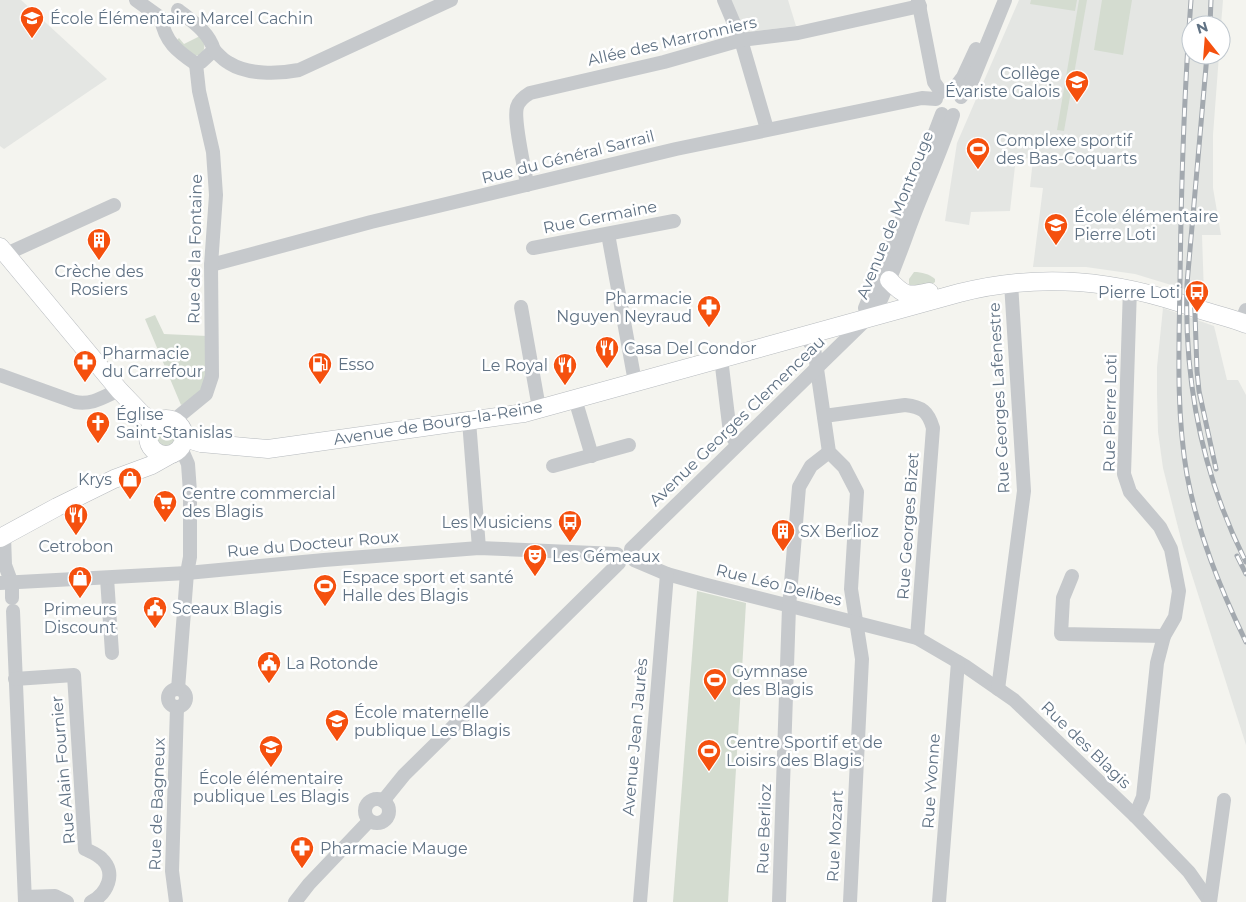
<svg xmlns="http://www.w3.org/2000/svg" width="1246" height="902" font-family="Montserrat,sans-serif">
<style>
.built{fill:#e4e6e3}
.green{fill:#d4dcd0}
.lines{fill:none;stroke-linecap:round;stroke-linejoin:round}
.major-casing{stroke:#b6babe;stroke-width:19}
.minor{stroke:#c6c9cc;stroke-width:14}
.major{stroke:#fff;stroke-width:18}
.rail-casing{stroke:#a3a9af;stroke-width:5}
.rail{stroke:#fff;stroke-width:3;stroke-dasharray:9;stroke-linecap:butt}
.labels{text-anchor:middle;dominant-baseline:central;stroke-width:5;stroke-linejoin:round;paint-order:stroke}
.poi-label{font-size:16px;fill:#607284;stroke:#fff;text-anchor:start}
.street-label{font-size:16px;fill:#607284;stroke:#fff}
</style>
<rect width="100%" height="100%" fill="#f4f4ef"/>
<g class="built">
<polygon points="0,0 21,0 107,79 4,149 0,146"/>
<polygon points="730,0 788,0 796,26 747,32 743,29"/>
<polygon points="1019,0 1223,0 1221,25 1191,25 1191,55 1219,55 1213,135 1213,188 1221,235 1202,235 1204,295 1135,274 1086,267 1033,267 1043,188 1030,187 1033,159 1016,157 1010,211 971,212 969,225 945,221 957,143"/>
<polygon points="1163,308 1214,326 1227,380 1238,380 1246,395 1246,745 1183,547 1163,468 1158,432 1157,394 1157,367"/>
</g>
<g class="green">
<polygon points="1031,0 1077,0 1075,11 1030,4"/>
<polygon points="1079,0 1087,0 1064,131 1057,130"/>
<polygon points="1102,0 1132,0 1123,55 1094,50"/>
<path d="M 202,35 C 205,45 207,54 195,56 L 175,42 L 179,38 L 184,44 Z"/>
<path d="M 914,272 C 922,272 929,274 935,279 L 935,282 L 931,285 L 914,289 L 909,284 L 909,279 Z"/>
<path d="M 155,315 L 164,334 L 207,336 C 208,363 212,393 181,405 L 145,319 Z"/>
<circle cx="166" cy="437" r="11"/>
<polygon points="697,591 746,603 728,902 673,902"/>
</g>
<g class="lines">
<g class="major-casing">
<g id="major">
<polyline points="0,247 119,390 142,414 155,423"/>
<path d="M 889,280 C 904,296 908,297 929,292"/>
<circle cx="166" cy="437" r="18"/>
<path d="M 184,438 L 201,443 L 268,449 L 524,413 L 959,293 C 1042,272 1116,280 1195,308 C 1212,314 1229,317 1246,324"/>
<polyline points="0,538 57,507 114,479 152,465 168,456"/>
</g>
</g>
<g class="minor">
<polyline points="136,0 161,18"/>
<polyline points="724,0 741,40 767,129"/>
<polyline points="918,0 934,82 941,92"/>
<path d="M 178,10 C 192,21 209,32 214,50 L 201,62 L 196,64"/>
<path d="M 161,18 C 165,42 177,51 196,64"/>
<path d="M 214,50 C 218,54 223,60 229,63 C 248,75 278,74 299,70 L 451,0"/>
<polyline points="953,90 963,77 976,49"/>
<polyline points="961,97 972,81 1005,0"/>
<path d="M 527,185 C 525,169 513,120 517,107 C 519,100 525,96 530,93 L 664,62 L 741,40 L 798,33 L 920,6"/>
<polyline points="608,234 635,382"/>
<polyline points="533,248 674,221"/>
<polyline points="6,254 114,205"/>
<polyline points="211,265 371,222 676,149 922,98 936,99"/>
<polyline points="1130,288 1124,474 1130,492 1160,527 1171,549 1179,591 1175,617 1164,636 1157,663 1143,797 1135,816"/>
<polyline points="521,307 539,408"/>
<polyline points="867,318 865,308 897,232 942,114"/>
<polyline points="1241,322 1246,310"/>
<polyline points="804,335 814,348 829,452 844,467 857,492 851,589 862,659 850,902"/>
<polyline points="721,358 730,433 737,444"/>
<path d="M 0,375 L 75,402 C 93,405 103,397 119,390"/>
<polyline points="575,399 592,456"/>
<path d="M 824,416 L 905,405 C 922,407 928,411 933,428 L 917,638"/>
<polyline points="173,421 206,394 212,376 211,265 216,195 213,152 199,91 196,64"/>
<polyline points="469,421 479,548"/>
<polyline points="553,466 629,445"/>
<polyline points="4,536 5,565 12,584 12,598"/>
<path d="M 631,549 L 876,310 C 893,276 904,240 918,205 C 930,175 943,146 953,115"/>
<polyline points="634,560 667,574 703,584 917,638 965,666 1014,700 1135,816 1189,872 1210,902"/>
<polyline points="1072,576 1063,598 1061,634 1164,636"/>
<polyline points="107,578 112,653"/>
<polyline points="0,583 187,573 324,560 479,548 617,554"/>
<polyline points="13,611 25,902"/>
<path d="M 15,679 L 74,675 L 85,849 C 91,852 97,854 102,859 C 117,873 107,894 91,902"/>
<circle cx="177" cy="698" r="9"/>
<polyline points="178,689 187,573 190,557 190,492 188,464 181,448"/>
<polyline points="998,689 1024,491 1011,283"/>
<circle cx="377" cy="811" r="12"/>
<polyline points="383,801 404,775 619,563"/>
<polyline points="25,897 55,896 67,902"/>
<polyline points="176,902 172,871 177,707"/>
<polyline points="295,902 309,884 369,821"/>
<polyline points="640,902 667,574"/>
<polyline points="779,902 789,607 799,487 811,466 829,452"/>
<polyline points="939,902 958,662"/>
<polyline points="1210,902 1224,800"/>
</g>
<use href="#major" class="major"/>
<g class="rail-casing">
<g id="rail">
<path d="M 1191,0 C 1184,94 1181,189 1180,283 C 1179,347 1176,412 1187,475 C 1198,534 1220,588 1246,642"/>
<polyline points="1210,25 1211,0"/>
<path d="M 1207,55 L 1187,284 C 1184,380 1202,475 1246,562"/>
<polyline points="1194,286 1197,371 1199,391 1216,469"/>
<polyline points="1237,556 1246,574"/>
</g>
</g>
<use href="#rail" class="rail"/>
</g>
<defs>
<g id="school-pin" transform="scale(1.25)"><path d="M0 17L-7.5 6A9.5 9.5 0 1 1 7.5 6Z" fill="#f5500e" stroke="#fff"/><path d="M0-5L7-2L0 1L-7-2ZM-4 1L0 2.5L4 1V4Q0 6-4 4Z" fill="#fff"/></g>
<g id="stadium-pin" transform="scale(1.25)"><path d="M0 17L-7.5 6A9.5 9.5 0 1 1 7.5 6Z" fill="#f5500e" stroke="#fff"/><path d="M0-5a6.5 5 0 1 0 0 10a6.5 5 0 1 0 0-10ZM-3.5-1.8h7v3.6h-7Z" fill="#fff"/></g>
<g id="building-pin" transform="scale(1.25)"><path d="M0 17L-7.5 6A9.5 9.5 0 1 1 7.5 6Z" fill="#f5500e" stroke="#fff"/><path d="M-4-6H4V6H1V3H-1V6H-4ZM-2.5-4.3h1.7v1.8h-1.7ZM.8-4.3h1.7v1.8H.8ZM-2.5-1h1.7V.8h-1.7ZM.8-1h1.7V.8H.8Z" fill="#fff"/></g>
<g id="bus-pin" transform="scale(1.25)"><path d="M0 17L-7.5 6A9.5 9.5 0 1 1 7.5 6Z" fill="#f5500e" stroke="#fff"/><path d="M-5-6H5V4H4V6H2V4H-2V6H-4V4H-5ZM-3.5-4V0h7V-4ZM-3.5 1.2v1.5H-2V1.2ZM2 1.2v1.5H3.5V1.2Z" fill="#fff"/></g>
<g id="pharmacy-pin" transform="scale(1.25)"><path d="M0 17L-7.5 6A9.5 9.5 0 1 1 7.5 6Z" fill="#f5500e" stroke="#fff"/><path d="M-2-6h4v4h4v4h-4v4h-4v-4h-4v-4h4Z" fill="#fff"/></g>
<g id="restaurant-pin" transform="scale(1.25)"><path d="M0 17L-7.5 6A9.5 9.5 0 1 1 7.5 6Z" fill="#f5500e" stroke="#fff"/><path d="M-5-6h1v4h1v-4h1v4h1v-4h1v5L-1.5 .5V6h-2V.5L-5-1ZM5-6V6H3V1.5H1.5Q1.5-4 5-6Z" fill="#fff"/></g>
<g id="fuel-pin" transform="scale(1.25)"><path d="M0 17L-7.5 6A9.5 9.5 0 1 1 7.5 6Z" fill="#f5500e" stroke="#fff"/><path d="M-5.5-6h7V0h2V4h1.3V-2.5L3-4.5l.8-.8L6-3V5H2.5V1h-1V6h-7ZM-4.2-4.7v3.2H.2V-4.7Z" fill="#fff"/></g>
<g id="church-pin" transform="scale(1.25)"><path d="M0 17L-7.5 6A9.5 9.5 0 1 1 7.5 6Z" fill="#f5500e" stroke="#fff"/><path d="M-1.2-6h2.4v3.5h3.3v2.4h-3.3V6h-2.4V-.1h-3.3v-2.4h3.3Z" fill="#fff"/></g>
<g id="shop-pin" transform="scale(1.25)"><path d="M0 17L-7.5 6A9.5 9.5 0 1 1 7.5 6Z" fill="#f5500e" stroke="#fff"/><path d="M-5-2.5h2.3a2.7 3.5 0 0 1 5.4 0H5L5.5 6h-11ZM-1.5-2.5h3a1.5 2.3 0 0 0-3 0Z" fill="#fff"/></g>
<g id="supermarket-pin" transform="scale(1.25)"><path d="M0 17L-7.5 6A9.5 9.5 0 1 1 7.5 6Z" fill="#f5500e" stroke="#fff"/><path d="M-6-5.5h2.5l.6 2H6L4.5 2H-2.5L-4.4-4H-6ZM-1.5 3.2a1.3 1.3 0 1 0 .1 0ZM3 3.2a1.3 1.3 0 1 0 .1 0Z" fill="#fff"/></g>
<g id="theatre-pin" transform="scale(1.25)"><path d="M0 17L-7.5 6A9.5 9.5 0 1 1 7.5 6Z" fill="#f5500e" stroke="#fff"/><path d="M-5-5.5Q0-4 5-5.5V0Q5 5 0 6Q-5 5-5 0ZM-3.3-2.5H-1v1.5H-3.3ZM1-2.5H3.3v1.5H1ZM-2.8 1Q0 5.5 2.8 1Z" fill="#fff"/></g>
<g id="civic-pin" transform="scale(1.25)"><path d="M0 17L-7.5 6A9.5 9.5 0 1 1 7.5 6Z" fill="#f5500e" stroke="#fff"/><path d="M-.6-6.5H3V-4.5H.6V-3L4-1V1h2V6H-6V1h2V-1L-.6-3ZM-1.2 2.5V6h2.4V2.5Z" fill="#fff"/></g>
</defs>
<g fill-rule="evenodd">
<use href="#school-pin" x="32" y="18"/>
<use href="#school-pin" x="1077" y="82"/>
<use href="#stadium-pin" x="978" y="149"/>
<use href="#school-pin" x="1056" y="225"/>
<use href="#building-pin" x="99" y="240"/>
<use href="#bus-pin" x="1197" y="292"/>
<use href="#pharmacy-pin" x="709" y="307"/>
<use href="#restaurant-pin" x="607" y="348"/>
<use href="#pharmacy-pin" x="85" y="362"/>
<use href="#fuel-pin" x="320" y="364"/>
<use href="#restaurant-pin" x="565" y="365"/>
<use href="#church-pin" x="98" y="423"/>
<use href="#shop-pin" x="130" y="479"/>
<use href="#supermarket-pin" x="165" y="502"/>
<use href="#restaurant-pin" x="76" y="515"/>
<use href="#bus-pin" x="570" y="522"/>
<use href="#building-pin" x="783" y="531"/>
<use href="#theatre-pin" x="535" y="556"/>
<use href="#shop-pin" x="80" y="578"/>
<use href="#stadium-pin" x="325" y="586"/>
<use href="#civic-pin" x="155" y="608"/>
<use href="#civic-pin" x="269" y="663"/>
<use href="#stadium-pin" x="715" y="680"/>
<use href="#school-pin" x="337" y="721"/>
<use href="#school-pin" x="271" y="747"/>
<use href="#stadium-pin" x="709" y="751"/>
<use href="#pharmacy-pin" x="302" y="848"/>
</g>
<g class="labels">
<g class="poi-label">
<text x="50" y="18">École Élémentaire Marcel Cachin</text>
<text x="1060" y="73" text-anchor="end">Collège<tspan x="1060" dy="18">Évariste Galois</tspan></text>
<text x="996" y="140">Complexe sportif<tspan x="996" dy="18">des Bas-Coquarts</tspan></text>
<text x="1074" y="216">École élémentaire<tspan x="1074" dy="18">Pierre Loti</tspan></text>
<text x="99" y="271" text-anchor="middle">Crèche des<tspan x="99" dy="18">Rosiers</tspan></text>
<text x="1180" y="292" text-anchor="end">Pierre Loti</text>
<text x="692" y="298" text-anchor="end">Pharmacie<tspan x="692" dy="18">Nguyen Neyraud</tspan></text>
<text x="624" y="348">Casa Del Condor</text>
<text x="102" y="353">Pharmacie<tspan x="102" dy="18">du Carrefour</tspan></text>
<text x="338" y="364">Esso</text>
<text x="548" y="365" text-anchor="end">Le Royal</text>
<text x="116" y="414">Église<tspan x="116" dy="18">Saint-Stanislas</tspan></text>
<text x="112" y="479" text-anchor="end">Krys</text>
<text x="182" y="493">Centre commercial<tspan x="182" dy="18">des Blagis</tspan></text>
<text x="552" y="522" text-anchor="end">Les Musiciens</text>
<text x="800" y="531">SX Berlioz</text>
<text x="76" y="546" text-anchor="middle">Cetrobon</text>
<text x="552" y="556">Les Gémeaux</text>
<text x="342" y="577">Espace sport et santé<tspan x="342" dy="18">Halle des Blagis</tspan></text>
<text x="172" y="608">Sceaux Blagis</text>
<text x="80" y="609" text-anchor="middle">Primeurs<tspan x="80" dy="18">Discount</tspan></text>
<text x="286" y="663">La Rotonde</text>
<text x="732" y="671">Gymnase<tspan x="732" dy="18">des Blagis</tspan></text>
<text x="354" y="712">École maternelle<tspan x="354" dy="18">publique Les Blagis</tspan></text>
<text x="726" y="742">Centre Sportif et de<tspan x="726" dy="18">Loisirs des Blagis</tspan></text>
<text x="271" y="778" text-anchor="middle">École élémentaire<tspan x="271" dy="18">publique Les Blagis</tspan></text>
<text x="320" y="848">Pharmacie Mauge</text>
</g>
<g class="street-label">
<text transform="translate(672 41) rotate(-13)">Allée des Marronniers</text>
<text transform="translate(568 157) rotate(-14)">Rue du Général Sarrail</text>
<text transform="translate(895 215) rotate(-68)">Avenue de Montrouge</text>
<text transform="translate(600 217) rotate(-11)">Rue Germaine</text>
<text transform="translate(195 249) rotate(-89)">Rue de la Fontaine</text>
<text transform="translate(999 398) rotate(-93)">Rue Georges Lafenestre</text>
<text transform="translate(1110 413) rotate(-89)">Rue Pierre Loti</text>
<text transform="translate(737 421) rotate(-44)">Avenue Georges Clemenceau</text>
<text transform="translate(438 423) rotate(-9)">Avenue de Bourg-la-Reine</text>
<text transform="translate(908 526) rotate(-86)">Rue Georges Bizet</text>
<text transform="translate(313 544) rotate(-5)">Rue du Docteur Roux</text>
<text transform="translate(779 585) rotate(14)">Rue Léo Delibes</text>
<text transform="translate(635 737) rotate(-85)">Avenue Jean Jaurès</text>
<text transform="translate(1086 745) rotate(44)">Rue des Blagis</text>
<text transform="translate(63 770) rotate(-95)">Rue Alain Fournier</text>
<text transform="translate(931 781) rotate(-86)">Rue Yvonne</text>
<text transform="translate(157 804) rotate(-88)">Rue de Bagneux</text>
<text transform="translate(764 829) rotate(-88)">Rue Berlioz</text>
<text transform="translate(835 836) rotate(-87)">Rue Mozart</text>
</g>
</g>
<g transform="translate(1206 40) rotate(343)"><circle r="24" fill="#ffffff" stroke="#bfc7ce"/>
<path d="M0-4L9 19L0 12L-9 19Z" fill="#f5500e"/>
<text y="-8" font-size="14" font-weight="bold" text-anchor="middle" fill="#607284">N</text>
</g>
</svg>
